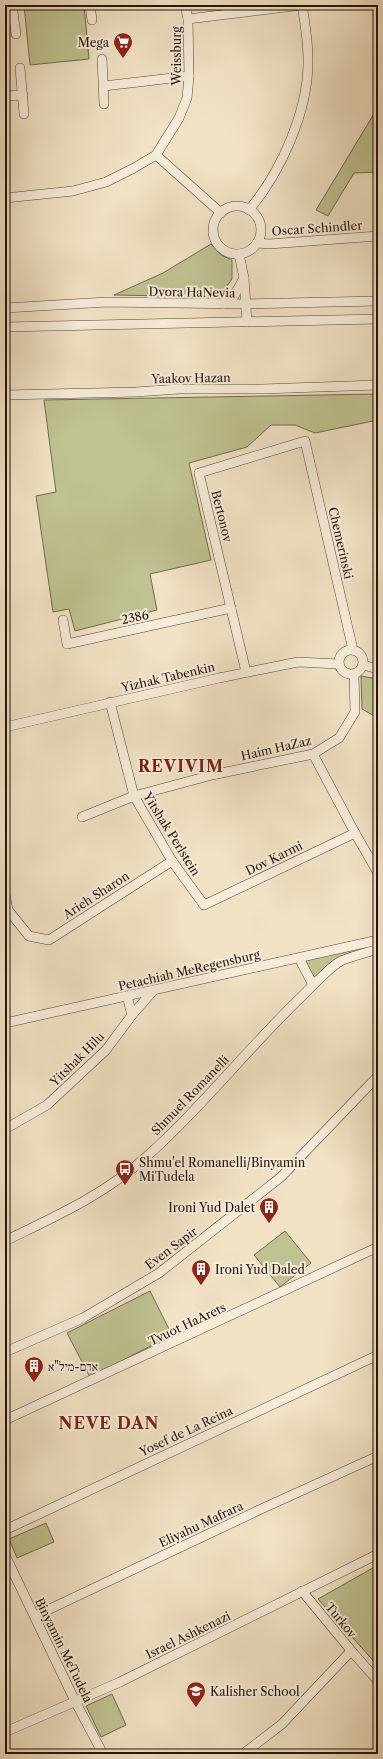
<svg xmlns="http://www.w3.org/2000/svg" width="383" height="1759" font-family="'Libre Caslon Text','Frank Ruhl Libre',serif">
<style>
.green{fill:#bfc291;stroke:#726a4e}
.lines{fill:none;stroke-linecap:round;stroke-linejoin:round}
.minor-casing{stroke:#58473a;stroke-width:10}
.minor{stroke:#f6ecd9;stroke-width:9}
.labels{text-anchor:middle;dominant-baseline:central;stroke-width:4;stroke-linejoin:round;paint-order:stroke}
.poi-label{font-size:12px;fill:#25130c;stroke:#f6ecd9;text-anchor:start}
.street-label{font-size:12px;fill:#25130c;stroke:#f6ecd9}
.district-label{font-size:16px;font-weight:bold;letter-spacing:1px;fill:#7a1f14;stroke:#f6ecd9}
</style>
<rect width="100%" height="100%" fill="#f1e2c5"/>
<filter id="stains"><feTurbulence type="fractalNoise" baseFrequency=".005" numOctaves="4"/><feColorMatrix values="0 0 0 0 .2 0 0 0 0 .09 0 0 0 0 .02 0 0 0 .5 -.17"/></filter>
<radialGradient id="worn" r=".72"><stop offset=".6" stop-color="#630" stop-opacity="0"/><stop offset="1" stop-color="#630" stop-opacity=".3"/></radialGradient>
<g class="green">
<polygon points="24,5 84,5 89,59 30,65"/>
<polygon points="378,107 378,172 354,173 328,216 316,210"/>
<polygon points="211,244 221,255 232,260 232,279 219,297 114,295 163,273"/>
<polygon points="378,394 378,420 315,433 295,425 271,425 247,447 189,463 211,560 150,574 157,610 75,631 69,609 53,612 36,496 56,492 44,400"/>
<polygon points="361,676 378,679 378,718 362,709"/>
<polygon points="378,942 378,947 331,962 314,978 303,959"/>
<polygon points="285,1231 311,1263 280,1287 254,1255"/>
<polygon points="150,1291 172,1335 90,1377 67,1333"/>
<polygon points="46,1523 54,1542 17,1558 9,1539"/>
<polygon points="378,1565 378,1666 318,1599"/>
<polygon points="112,1694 126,1725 101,1737 86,1706"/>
</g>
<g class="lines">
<g class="minor-casing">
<g id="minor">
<polyline points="12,5 16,34"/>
<polyline points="90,5 92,20"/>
<polyline points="188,19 302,5"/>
<polyline points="102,59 104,104"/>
<polyline points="20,68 24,114"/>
<polyline points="104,86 189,76"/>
<polyline points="5,96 23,95"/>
<polyline points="156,155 221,213"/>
<polyline points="5,198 73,191 106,182 134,168 156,155 179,118 187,98 189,76 188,19 185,5"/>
<circle cx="237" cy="230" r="24"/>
<path d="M 249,210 C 281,172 309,110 308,59 C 308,41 305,23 302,5"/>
<polyline points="257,243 269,244 378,236"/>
<polyline points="239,254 244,278 247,322"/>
<polyline points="223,304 234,296 244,278"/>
<polyline points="5,308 107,302 246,304 378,301"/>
<polyline points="5,327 378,319"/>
<polyline points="5,395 136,392 179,389 262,389 378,385"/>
<polyline points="63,620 67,644 231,608"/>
<circle cx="351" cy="662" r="12"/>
<polyline points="363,665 378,669"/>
<polyline points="246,672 199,473 305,441 353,650"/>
<polyline points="110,702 134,796 172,861 204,905 355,833"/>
<polyline points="5,727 219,678 298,662 339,664"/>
<polyline points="313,754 355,833 378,873"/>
<polyline points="82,817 134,796 212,775 313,754 339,738 355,712 354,674"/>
<polyline points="5,894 8,910 29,936 49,940 172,861"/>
<polyline points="299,958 313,985"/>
<polyline points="127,996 132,1015"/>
<polyline points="5,1023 378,940"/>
<polyline points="5,1129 47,1105 106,1050 132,1015 153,991"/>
<path d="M 5,1241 C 54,1217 104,1195 145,1158 C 199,1110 244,1053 296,1002 C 307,992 329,967 341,961 C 352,956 366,953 378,949"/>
<polyline points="5,1352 83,1318 159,1273 281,1177 378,1076"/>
<polyline points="5,1420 378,1247"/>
<polyline points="5,1530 378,1355"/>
<polyline points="5,1555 75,1701 103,1754"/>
<polyline points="302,1591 354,1654 378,1681"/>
<polyline points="35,1616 259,1510 378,1456"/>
<polyline points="5,1732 120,1682 378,1554"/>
<polyline points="243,1754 282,1724 351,1651"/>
</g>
</g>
<use href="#minor" class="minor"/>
</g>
<defs>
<g id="supermarket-pin" transform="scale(1)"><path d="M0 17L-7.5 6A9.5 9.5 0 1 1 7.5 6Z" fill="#8f2418" stroke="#f6ecd9"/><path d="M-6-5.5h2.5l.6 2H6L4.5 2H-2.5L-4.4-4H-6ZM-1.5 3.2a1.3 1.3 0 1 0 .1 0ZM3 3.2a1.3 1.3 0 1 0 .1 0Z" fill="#fff"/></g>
<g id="bus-pin" transform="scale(1)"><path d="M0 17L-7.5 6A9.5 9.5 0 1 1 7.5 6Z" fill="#8f2418" stroke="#f6ecd9"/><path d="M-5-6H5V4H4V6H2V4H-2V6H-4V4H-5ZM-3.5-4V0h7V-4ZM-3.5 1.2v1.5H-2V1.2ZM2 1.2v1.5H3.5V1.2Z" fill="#fff"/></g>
<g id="building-pin" transform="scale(1)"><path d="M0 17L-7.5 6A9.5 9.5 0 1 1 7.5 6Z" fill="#8f2418" stroke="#f6ecd9"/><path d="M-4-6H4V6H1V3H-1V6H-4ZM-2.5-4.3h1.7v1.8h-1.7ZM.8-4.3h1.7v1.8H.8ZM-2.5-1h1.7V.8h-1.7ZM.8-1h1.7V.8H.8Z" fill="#fff"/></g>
<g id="school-pin" transform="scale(1)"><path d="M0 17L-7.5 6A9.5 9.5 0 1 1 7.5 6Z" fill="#8f2418" stroke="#f6ecd9"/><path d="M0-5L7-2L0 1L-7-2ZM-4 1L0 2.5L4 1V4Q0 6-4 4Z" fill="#fff"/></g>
</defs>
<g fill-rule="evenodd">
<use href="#supermarket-pin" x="123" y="42"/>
<use href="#bus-pin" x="125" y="1169"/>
<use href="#building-pin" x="269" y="1207"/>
<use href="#building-pin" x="201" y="1269"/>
<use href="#building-pin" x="34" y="1366"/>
<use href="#school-pin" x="196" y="1691"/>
</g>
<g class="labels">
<g class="poi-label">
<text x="109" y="42" text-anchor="end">Mega</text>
<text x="139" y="1162">Shmu'el Romanelli/Binyamin<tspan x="139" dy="14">MiTudela</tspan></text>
<text x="255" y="1207" text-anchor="end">Ironi Yud Dalet</text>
<text x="215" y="1269">Ironi Yud Daled</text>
<text x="48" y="1366">אדם-מיל"א</text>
<text x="210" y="1691">Kalisher School</text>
</g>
<g class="street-label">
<text transform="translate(176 56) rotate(-90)">Weissburg</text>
<text transform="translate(317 228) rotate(-4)">Oscar Schindler</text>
<text transform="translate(192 292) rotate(1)">Dvora HaNevia</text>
<text transform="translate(191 378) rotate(-1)">Yaakov Hazan</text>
<text transform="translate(222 516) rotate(76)">Bertonov</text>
<text transform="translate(341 543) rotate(77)">Chemerinski</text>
<text transform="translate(135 617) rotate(-12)">2386</text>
<text transform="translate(168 677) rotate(-13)">Yizhak Tabenkin</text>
<text transform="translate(276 748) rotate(-13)">Haim HaZaz</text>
<text transform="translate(172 834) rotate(58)">Yitshak Perlstein</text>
<text transform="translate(274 858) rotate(-26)">Dov Karmi</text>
<text transform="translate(96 895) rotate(-33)">Arieh Sharon</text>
<text transform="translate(189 970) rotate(-13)">Petachiah MeRegensburg</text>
<text transform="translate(77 1059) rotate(-45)">Yitshak Hilu</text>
<text transform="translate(190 1095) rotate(-46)">Shmuel Romanelli</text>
<text transform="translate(171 1248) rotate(-37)">Even Sapir</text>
<text transform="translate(187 1324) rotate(-25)">Tvuot HaArets</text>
<text transform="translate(186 1431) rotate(-25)">Yosef de La Reina</text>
<text transform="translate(201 1524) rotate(-25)">Eliyahu Mafrara</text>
<text transform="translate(341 1620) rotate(51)">Turkov</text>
<text transform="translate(188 1635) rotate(-26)">Israel Ashkenazi</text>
<text transform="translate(64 1650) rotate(64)">Binyamin MeTudela</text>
</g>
<g class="district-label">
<text x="181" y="766">REVIVIM</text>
<text x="109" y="1423">NEVE DAN</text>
</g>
</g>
<rect width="383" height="1759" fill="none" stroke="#f1e2c5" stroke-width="20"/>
<rect x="6" y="6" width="371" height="1747" fill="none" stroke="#25130c" stroke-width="2"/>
<rect x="10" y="10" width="363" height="1739" fill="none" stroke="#25130c"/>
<rect width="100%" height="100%" filter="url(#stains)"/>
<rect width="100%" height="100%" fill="url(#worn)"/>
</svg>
